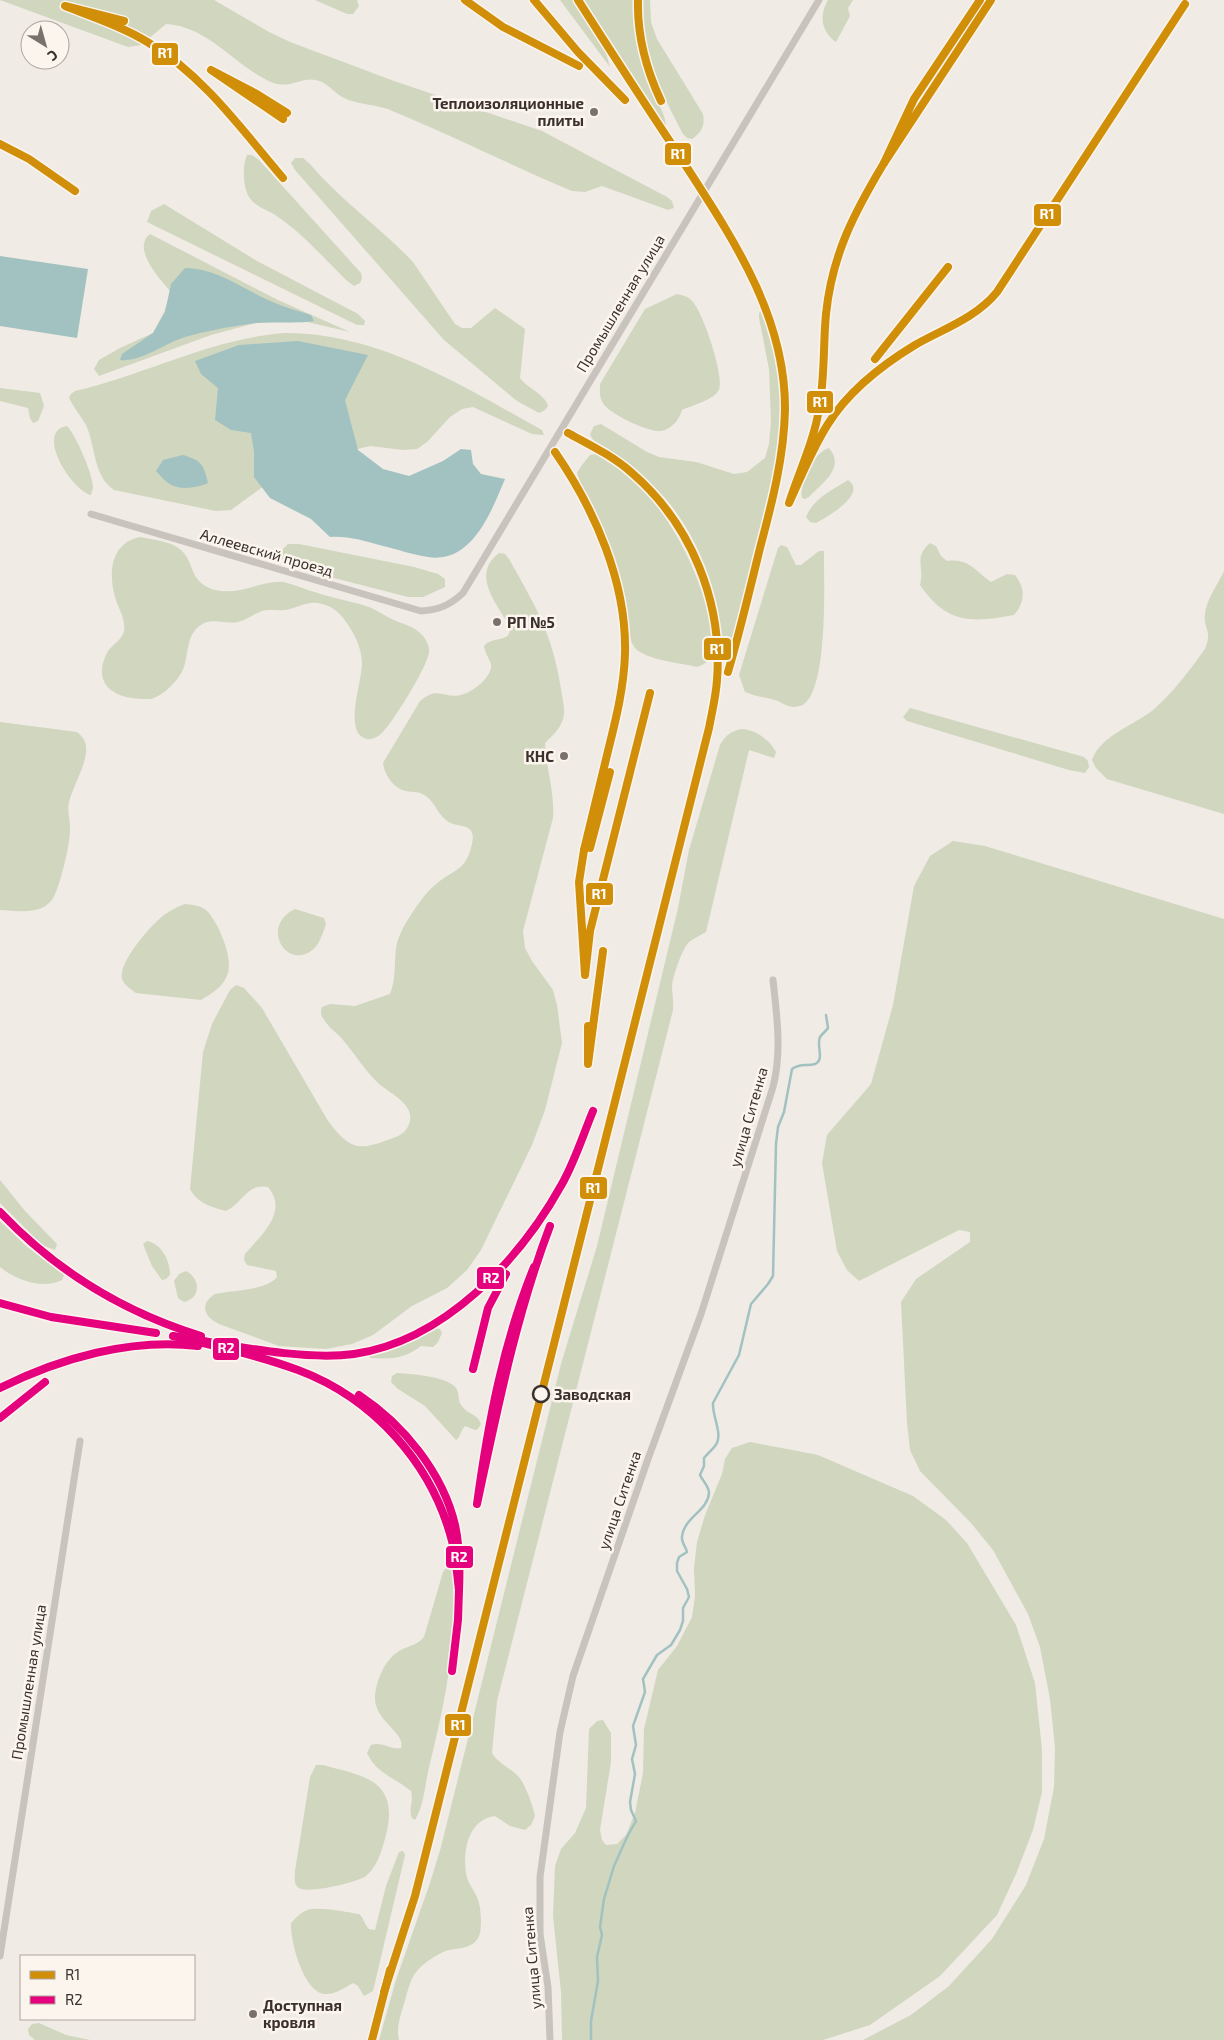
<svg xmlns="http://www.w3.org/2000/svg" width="1224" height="2040" font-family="'Exo 2',sans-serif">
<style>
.green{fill:#d1d6bf}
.water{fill:#a1c2c1}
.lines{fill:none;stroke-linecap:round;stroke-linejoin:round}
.stream{stroke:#a1c2c1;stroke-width:2.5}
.street{stroke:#c9c3be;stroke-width:7}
.rail-1-casing{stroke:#fbf5ee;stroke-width:11}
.rail-2-casing{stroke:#fbf5ee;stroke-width:11}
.rail-1{stroke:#d18e09;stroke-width:8}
.rail-2{stroke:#e5007d;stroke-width:8}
.poi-dot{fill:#7a716c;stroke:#fbf5ee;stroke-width:2}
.stop-dot{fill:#fbf5ee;stroke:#3b302b;stroke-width:2.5}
.labels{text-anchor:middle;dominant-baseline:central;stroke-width:5;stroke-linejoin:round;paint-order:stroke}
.poi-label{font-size:15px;font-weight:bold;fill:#3b302b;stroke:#fbf5ee;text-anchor:end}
.street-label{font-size:15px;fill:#3b302b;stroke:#fbf5ee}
.stop-label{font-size:15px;font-weight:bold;fill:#3b302b;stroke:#fbf5ee;text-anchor:start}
.line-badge{stroke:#fbf5ee;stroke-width:2}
.badge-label{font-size:14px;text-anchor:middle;font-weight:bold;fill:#fff}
</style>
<rect width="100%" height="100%" fill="#f0ebe5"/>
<g class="green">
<path d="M 0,0 L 214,0 L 269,32 L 290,42 L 394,81 L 542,131 L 667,197 L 672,201 L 674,208 L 668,210 L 602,186 L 585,192 L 572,191 C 515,167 459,139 402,115 C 396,113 390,109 384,108 C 371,104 356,104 344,98 C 336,94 330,86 322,82 C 303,73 291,91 271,82 C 235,66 208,26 166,24 L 141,45 L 128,47 Z"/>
<polygon points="315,0 357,0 359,6 353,14 347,14"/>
<polygon points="560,0 573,0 605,50 610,67"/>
<path d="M 584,0 L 633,0 C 634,30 637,58 649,85 C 655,100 666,112 666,128 Z"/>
<path d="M 642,0 L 650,0 L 651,22 L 657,39 L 703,114 C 705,126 702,132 692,139 L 687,138 L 683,134 C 658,86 644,56 642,0 Z"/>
<path d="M 828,0 L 853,0 L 848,8 L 850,16 L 836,42 C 821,31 819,16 828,0 Z"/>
<path d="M 247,155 L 252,155 L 259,160 L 361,273 L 362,278 L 360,283 L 354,286 L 346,280 C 324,258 303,234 278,217 C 269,210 255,207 249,197 C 243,187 242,165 247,155 Z"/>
<path d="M 295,158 L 303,158 L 310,164 C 341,201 380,227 413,262 L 455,324 L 462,328 L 471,328 L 495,308 L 525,329 L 520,378 C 527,388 545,394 548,406 L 545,410 L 539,413 L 517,401 L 444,340 L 295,170 L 291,163 Z"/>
<polygon points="164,204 257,261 358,314 365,321 364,325 357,325 147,222 151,211"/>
<path d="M 150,234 L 278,300 L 350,332 L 307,322 L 256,323 L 211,335 L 99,376 L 94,369 L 99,360 L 120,348 L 153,333 L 164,312 L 171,292 C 161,280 131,249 150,234 Z"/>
<path d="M 677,294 C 684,296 688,296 693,302 C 703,313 725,377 719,390 C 713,400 693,405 682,410 C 679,420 672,429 661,431 C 649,433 608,413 603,403 C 599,397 600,390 600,384 L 645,309 Z"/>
<path d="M 762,311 C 769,322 772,336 775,348 C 790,415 774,478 757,543 C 748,579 739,614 729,650 L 727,654 L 723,653 C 720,640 721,625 718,611 C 711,572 691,528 665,498 C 654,487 643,476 631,466 C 620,457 594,447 590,434 L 594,426 L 601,424 L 647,452 L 659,457 L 696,462 L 734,474 L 747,472 L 765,458 L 769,444 L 771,421 L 769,369 L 759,318 L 759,313 Z"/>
<path d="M 284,333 C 378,332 462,386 542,430 L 544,435 L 532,434 L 473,407 L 462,409 L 450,417 L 427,442 L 417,449 L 403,450 L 370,446 L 336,454 L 264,486 L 231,510 L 216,511 L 114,490 C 93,476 96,447 86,425 C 81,416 74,408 69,398 L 71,394 L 75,391 C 147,374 210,339 284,333 Z"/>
<polygon points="0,388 40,393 44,406 38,421 33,423 30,418 28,408 0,401"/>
<path d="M 67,426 C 76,435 93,475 93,487 C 93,488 91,494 91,495 C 72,491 34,431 67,426 Z"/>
<path d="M 829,448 C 846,468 822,483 809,497 L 805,499 L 802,498 C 799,484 814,452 829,448 Z"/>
<path d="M 597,454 C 655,481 702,568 711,629 C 714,644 715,662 697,667 C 681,663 646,660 635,648 C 627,638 623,599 620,585 C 614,560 605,536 595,512 C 589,499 581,487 577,473 L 582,465 L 590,455 Z"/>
<path d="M 848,480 C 868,494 827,517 816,523 L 810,522 L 806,517 C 813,499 832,490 848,480 Z"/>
<path d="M 140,537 C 153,540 171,541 181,550 C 196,564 188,582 215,590 C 240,596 261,580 284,582 C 301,587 318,594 335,598 C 346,601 358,603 369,607 C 378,611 387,617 396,621 C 404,624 414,627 420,633 C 425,637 430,646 429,652 C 428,666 393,722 383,732 C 379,736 373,740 367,739 C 342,734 363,680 362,662 C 361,647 355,634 346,622 C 339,611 330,605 318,603 C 306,601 296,609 284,610 C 277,611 268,609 262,611 C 253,614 247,620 238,622 C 223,625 210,615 196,629 C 187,639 188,654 184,667 C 180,679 163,697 150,699 C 144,699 137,699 132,698 C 105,694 94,676 108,651 C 113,644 122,640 124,631 C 126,619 118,608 115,597 C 108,572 111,543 140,537 Z"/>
<path d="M 930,543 L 936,546 L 941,556 L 947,561 C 969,558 975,571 991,582 L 1007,574 L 1015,575 C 1026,588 1025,603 1014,615 C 971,623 947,624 920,585 C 925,566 913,558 930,543 Z"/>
<polygon points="288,544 299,544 414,567 438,574 445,579 445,587 423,597 408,597 295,568 284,563 280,556 282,550"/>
<path d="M 781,545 L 787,547 L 796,565 L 801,565 L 819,551 L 824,551 L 824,557 C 824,586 828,689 803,705 C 801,706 795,707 792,707 C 787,706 782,703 778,701 C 767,697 756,697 745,692 L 739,675 L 778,548 Z"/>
<path d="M 499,553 L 505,554 L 509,559 C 535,605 553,635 561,689 C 562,698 566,710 563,719 C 560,729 552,736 545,743 C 546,769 555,793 553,818 L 523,931 L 525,948 L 532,961 L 553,990 L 557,1005 L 562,1043 L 545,1110 L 532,1145 L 481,1250 L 467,1270 L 447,1288 L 412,1306 L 373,1335 L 352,1344 L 326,1349 L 279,1346 L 219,1324 C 204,1317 199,1304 215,1294 C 232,1290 266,1291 277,1277 L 276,1271 L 247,1265 L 244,1260 L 245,1254 C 261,1235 289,1212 268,1187 C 247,1183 243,1203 226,1211 C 211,1207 197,1203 190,1189 L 203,1052 L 212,1024 L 230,990 L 236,985 L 244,988 L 262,1008 L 328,1121 C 351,1151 359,1151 393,1138 C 400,1136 407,1131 409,1124 C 417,1104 388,1093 377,1082 C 364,1069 355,1054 343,1040 C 337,1033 327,1026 323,1018 C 320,1014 321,1011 322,1007 L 330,1004 L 355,1006 L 390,994 C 396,979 394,966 396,949 C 397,939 403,927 409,918 C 416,907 425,893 435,885 C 453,869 466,872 472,844 C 477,820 457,830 446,820 C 438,814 435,803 427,797 C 419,790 414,793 406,791 C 394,789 384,774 383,763 L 420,701 C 440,684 445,701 464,694 C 474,691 493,676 491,664 C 489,658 485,653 484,646 C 492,635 514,644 509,625 C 496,603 471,574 499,553 Z"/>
<path d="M 1224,571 L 1224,814 L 1107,779 L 1096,768 L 1092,760 C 1101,735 1133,726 1153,710 C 1173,693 1190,670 1205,649 C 1213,630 1203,629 1205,614 C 1206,600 1218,584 1224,571 Z"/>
<polygon points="910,708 1084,757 1088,761 1089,767 1085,773 1069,770 907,721 903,717"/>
<path d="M 0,722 L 77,732 C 84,738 87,743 86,752 C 85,767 73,786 69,802 C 67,811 70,819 70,828 C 71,841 59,893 51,901 C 39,915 16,911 0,910 Z"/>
<path d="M 742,729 C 756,730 770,740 776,752 L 774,758 L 749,750 L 706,932 C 701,935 694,938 689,942 C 682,949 673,976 672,986 C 672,994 674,1001 673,1010 L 497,1701 L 492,1753 C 499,1764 510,1768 518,1776 C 525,1783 533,1806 535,1816 L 531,1825 L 525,1830 L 510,1826 L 495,1816 C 466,1820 462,1855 467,1878 C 469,1884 473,1889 476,1895 C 481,1904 482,1922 480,1933 C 476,1948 461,1948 449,1950 C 440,1952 422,1964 417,1971 C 409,1980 407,1995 403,2007 C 400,2018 396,2028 399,2040 L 379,2040 L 396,1980 L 430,1883 L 441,1847 L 561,1364 L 597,1246 L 678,908 L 689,850 L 720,745 C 726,735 731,731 742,729 Z"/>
<polygon points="953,841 985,846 1224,919 1224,2040 863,2040 911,2015 949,1986 992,1939 1026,1885 1044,1839 1054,1787 1055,1748 1050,1699 1040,1647 1028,1614 993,1550 971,1523 920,1471 910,1450 907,1423 901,1302 916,1279 970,1242 970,1232 959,1230 859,1281 847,1270 837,1251 822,1163 827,1135 871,1084 893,1005 914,886 930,856"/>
<path d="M 185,904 C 192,905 201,905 207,911 C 218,922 233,957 228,973 C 224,986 213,993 201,1000 L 136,993 C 131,989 124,985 122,979 C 118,962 151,925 164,915 C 171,910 177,907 185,904 Z"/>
<path d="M 295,909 L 324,918 L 326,924 C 323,933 319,946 311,951 C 286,969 260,926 295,909 Z"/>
<polygon points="0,1180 25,1211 57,1244 55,1250 42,1245 0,1203"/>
<path d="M 0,1221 L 26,1246 L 64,1275 L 62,1280 C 43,1290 16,1280 0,1267 Z"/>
<path d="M 147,1241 C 162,1244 170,1261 170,1275 L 166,1279 L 162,1280 L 152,1266 L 143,1244 Z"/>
<path d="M 186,1271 C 201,1279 201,1298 184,1302 L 178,1298 L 174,1281 L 179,1274 Z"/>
<path d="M 435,1328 L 440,1329 L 442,1333 L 438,1342 L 433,1347 L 421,1346 C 404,1359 391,1359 370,1358 L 370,1354 L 411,1341 Z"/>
<path d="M 397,1373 C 411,1374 447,1376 456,1388 C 460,1394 457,1401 462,1406 C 468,1415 477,1413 481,1424 L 478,1429 L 475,1430 L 465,1426 C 460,1431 461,1437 456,1440 L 425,1406 L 398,1389 L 391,1382 L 392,1376 Z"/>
<polygon points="750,1442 818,1455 913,1496 946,1520 967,1543 1016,1625 1035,1683 1042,1750 1042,1792 1033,1830 1016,1874 997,1915 940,1976 870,2025 823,2040 562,2040 561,1992 553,1916 555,1866 561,1849 575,1833 586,1808 589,1729 597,1721 603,1720 611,1733 611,1762 600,1830 602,1840 606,1845 617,1844 626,1835 635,1813 643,1773 644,1729 658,1670 677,1646 692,1617 695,1596 694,1568 697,1542 705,1515 722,1474 725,1459 732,1448"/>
<path d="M 446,1568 L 451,1569 L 453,1576 C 458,1644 444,1706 428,1772 C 425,1787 423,1807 415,1820 L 412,1818 C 408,1809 414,1801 411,1791 C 395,1778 376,1773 367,1753 L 371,1745 C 382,1741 391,1750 401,1748 C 406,1733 376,1722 375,1699 C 375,1682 385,1658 401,1650 C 411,1645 417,1645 424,1637 L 443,1572 Z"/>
<path d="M 316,1765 L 323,1765 C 362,1776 398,1779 387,1831 C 383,1846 379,1865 366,1876 C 358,1882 309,1894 299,1888 C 293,1884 295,1877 295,1871 L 310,1777 Z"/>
<path d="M 403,1851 L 405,1855 L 373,1991 L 364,1996 L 358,1986 L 353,1983 C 344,1988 335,1995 324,1994 C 303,1991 290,1940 291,1923 C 296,1918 300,1913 307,1910 C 318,1906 346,1912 359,1914 C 364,1918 364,1924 369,1929 L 375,1930 L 386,1886 L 399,1852 Z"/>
<polygon points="39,2023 66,2035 90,2040 35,2040 29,2035 28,2029 32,2024"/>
</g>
<g class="water">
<polygon points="0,256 88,269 77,338 0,326"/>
<path d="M 185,268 C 218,268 245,291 275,303 C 287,308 299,311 311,315 L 314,321 C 294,324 275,321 256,323 C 234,326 197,332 177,340 C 160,347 139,362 120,360 L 122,354 L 153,333 L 165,312 L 171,284 Z"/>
<path d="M 298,341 L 368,355 L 345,400 L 358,450 L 383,469 L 409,476 L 443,461 L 461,449 L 471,450 L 473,464 L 481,474 L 505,479 C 491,512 472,564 428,557 C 413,555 397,549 383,546 C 364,541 349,536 330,537 L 311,519 L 270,498 L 254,477 L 254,452 L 251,433 L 231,430 L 215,420 L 218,388 L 201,374 L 195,361 L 239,345 Z"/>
<path d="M 183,455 C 201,460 204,465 208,483 C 197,488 179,491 168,483 C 164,480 160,475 156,471 L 163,460 Z"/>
</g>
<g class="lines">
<path class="stream" d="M 591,2040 L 591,2021 L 598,1981 L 597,1957 L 602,1935 L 600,1927 L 604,1899 L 614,1866 L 628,1835 L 636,1821 L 631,1810 L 630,1802 L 635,1774 L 632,1759 L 636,1745 L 633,1726 L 645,1692 L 643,1679 L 657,1655 L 671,1645 L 680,1630 L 683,1621 L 683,1608 L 689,1597 L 687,1589 L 677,1571 L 677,1563 L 679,1557 L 687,1552 C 686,1547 681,1542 682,1537 C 684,1517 708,1511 709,1493 C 709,1486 702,1480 700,1475 L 704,1466 L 704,1458 C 708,1453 712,1450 715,1446 C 724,1435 712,1417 713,1403 L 739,1355 L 751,1304 L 768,1284 L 773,1276 L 776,1144 L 778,1127 L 784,1112 L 792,1069 C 803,1062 806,1067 815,1064 C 825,1060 816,1045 820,1037 C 822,1034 826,1031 828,1028 L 826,1015"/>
<g class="street">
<path d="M 91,514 L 421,611 C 439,610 450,605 463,593 L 819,0"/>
<polyline points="0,1956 80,1441"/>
<path d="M 550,2040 L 548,1987 L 540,1934 L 540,1877 L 560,1732 L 573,1676 L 648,1459 L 701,1314 L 773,1087 C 782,1052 777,1017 773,980"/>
</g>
<g class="rail-1-casing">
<g id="rail-1">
<polyline points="465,0 503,27 579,66"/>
<polyline points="534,0 578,52 625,100"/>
<path d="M 578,0 C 610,50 642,100 675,149 C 726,229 786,311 785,410 C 784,457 772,503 760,548 C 750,589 740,631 728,672"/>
<path d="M 638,0 C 637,36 646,69 661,101"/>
<polyline points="980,0 914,99 884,163 991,0"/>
<path d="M 124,21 L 65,6 C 93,17 123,27 149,43 C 204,76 242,130 283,178"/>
<polyline points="283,119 211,70 255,93 287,113"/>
<polyline points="0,144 29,159 75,191"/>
<path d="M 884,163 C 854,213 832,255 826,314 C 823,345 825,378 819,409 C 814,441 799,472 789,503 C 801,477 812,449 828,424 C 848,392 882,365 915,345 C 943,329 976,318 997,292 L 1185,4"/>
<polyline points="875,359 948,267"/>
<path d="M 555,452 C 595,510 627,583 625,654 C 624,687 616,719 608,751 C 600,784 592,817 584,850 L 610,772 L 590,848"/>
<polyline points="584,850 579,882 585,975 590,931 650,693"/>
<polyline points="588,1026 588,1064 603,951"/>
<path d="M 384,1992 L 415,1896 L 709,728 C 712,712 716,696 717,680 C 723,602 691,524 632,473 C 613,456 590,445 568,433"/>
<polyline points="372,2040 390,1970"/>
</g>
</g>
<g class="rail-2-casing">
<g id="rail-2">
<path d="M 0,1212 C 56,1271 123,1312 201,1336"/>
<path d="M 534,1267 C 503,1343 488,1424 477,1504 C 497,1411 516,1315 550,1226"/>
<polyline points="0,1303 51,1317 156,1333"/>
<polyline points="473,1369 488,1308 506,1274"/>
<path d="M 0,1388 C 60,1358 131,1338 198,1346"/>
<path d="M 359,1395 C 403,1424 443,1473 455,1525 C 460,1547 460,1568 459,1590 C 457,1574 456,1557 452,1541 C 432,1463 373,1398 298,1370 C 257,1355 215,1346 173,1336 C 227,1344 301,1361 354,1354 C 444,1341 520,1260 562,1184 C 575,1161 583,1135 593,1111"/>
<polyline points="0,1418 45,1382"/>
<polyline points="452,1671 458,1620 459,1590"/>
</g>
</g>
<use href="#rail-1" class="rail-1"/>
<use href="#rail-2" class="rail-2"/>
</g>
<g class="poi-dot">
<circle cx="594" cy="112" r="5"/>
<circle cx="497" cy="622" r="5"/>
<circle cx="564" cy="756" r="5"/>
<circle cx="253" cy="2014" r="5"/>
</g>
<circle class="stop-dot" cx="541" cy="1394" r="8"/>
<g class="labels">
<g class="poi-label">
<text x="584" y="103">Теплоизоляционные<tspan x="584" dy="17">плиты</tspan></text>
<text x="507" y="622" text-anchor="start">РП №5</text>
<text x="554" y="756">КНС</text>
<text x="263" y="2005" text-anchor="start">Доступная<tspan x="263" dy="17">кровля</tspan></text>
</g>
<g class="street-label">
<text transform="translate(620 303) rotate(-59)">Промышленная улица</text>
<text transform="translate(267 552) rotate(16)">Аллеевский проезд</text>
<text transform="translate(748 1117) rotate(-74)">улица Ситенка</text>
<text transform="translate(619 1500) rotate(-71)">улица Ситенка</text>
<text transform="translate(28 1682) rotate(-81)">Промышленная улица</text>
<text transform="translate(531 1958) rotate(-95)">улица Ситенка</text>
</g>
<g class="stop-label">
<text x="554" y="1394">Заводская</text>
</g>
</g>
<g class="line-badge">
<rect x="151" y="42" width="28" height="24" rx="5" fill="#d18e09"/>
<rect x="664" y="142" width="28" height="24" rx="5" fill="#d18e09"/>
<rect x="1033" y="203" width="29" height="24" rx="5" fill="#d18e09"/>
<rect x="806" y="390" width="28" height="24" rx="5" fill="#d18e09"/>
<rect x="703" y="637" width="29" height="24" rx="5" fill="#d18e09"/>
<rect x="585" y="882" width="29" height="24" rx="5" fill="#d18e09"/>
<rect x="579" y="1176" width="29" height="24" rx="5" fill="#d18e09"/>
<rect x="476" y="1266" width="29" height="24" rx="5" fill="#e5007d"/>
<rect x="212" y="1337" width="28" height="24" rx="5" fill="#e5007d"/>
<rect x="445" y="1545" width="29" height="24" rx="5" fill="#e5007d"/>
<rect x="444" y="1713" width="28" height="24" rx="5" fill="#d18e09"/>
</g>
<g class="badge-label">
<text x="165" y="58">R1</text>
<text x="678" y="159">R1</text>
<text x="1047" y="219">R1</text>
<text x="820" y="407">R1</text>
<text x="717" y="654">R1</text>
<text x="599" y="899">R1</text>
<text x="593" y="1193">R1</text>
<text x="491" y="1283">R2</text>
<text x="226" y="1353">R2</text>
<text x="459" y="1562">R2</text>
<text x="458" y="1730">R1</text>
</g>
<rect x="20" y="1955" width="175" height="65" fill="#fbf5ee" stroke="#aea6a0"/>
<rect x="30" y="1971" width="25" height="8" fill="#d18e09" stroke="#aea6a0"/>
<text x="65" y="1980" font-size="15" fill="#3b302b">R1</text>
<rect x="30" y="1996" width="25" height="8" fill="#e5007d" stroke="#aea6a0"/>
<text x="65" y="2005" font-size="15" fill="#3b302b">R2</text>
<g transform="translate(45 45) rotate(143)"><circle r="24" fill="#fbf5ee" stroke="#aea6a0"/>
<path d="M0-4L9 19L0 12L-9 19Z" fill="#7a716c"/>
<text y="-8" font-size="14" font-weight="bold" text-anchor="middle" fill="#3b302b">С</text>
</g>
</svg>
